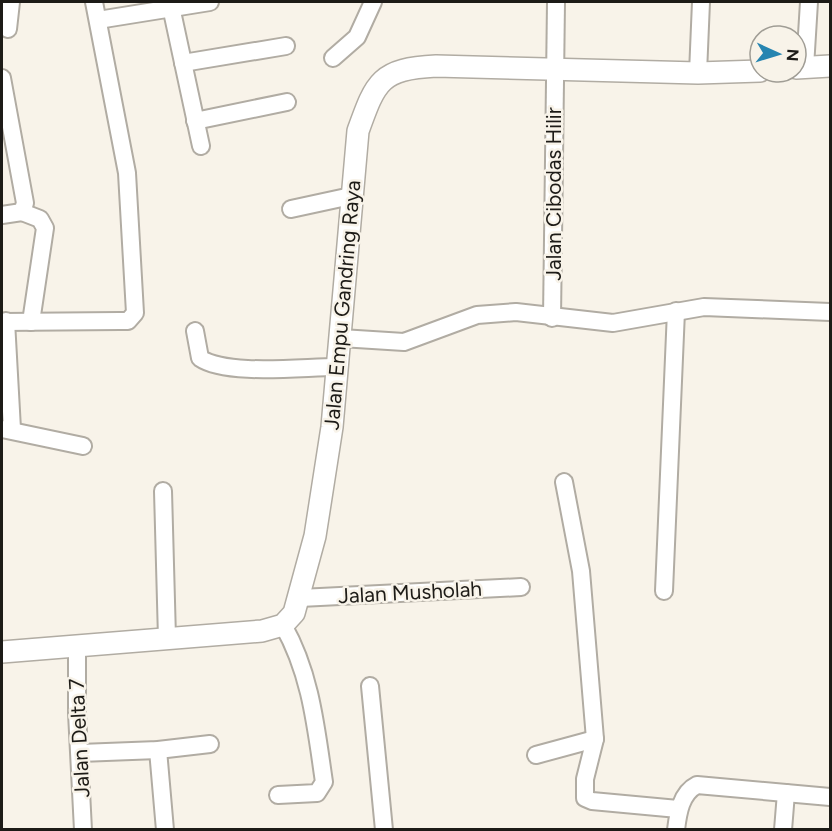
<svg xmlns="http://www.w3.org/2000/svg" width="832" height="831" font-family="Figtree,sans-serif">
<style>
.lines{fill:none;stroke-linecap:round;stroke-linejoin:round}
.minor-casing{stroke:#b1aca3;stroke-width:20}
.tertiary-casing{stroke:#b1aca3;stroke-width:24}
.minor{stroke:#fff;stroke-width:16}
.tertiary{stroke:#fff;stroke-width:21}
.labels{text-anchor:middle;dominant-baseline:central;stroke-width:5;stroke-linejoin:round;paint-order:stroke}
.street-label{font-size:21px;fill:#1d1b17;stroke:#f8f3e9}
</style>
<rect width="100%" height="100%" fill="#f8f3e9"/>
<g class="lines">
<g class="minor-casing">
<g id="minor">
<polyline points="170,2 201,146"/>
<polyline points="98,20 210,2"/>
<polyline points="8,29 11,2"/>
<polyline points="333,58 357,37 373,2"/>
<polyline points="183,63 286,46"/>
<polyline points="805,67 809,2"/>
<polyline points="698,73 701,2"/>
<polyline points="2,78 25,203 22,212 2,215"/>
<polyline points="195,121 287,102"/>
<polyline points="291,209 351,196"/>
<polyline points="22,212 40,219 45,228 31,322"/>
<polyline points="552,318 556,2"/>
<polyline points="6,321 12,429"/>
<polyline points="2,322 120,321 128,321 135,313 127,173 94,2"/>
<path d="M 195,331 L 200,358 C 226,376 302,367 336,367"/>
<polyline points="341,338 404,342 477,315 516,312 613,323 704,307 830,312"/>
<polyline points="2,429 83,446"/>
<polyline points="564,482 581,571 595,739 585,779 585,798 592,801 678,809"/>
<polyline points="163,491 167,638"/>
<polyline points="664,591 676,311"/>
<polyline points="300,598 521,587"/>
<polyline points="77,647 77,713 83,830"/>
<polyline points="370,686 384,830"/>
<polyline points="158,750 165,830"/>
<polyline points="80,753 158,750 210,744"/>
<polyline points="536,755 595,739"/>
<path d="M 278,795 L 317,793 L 324,782 C 316,728 311,674 283,625"/>
<path d="M 676,830 C 678,813 681,793 697,785 L 830,797"/>
<polyline points="783,830 786,793"/>
</g>
</g>
<g class="tertiary-casing">
<g id="tertiary">
<polyline points="796,68 830,66"/>
<path d="M 2,652 L 262,631 L 283,625 L 294,613 L 315,536 L 332,427 L 358,131 C 376,81 380,69 436,66 L 698,73 L 760,71"/>
</g>
</g>
<use href="#minor" class="minor"/>
<use href="#tertiary" class="tertiary"/>
</g>
<g class="labels">
<g class="street-label">
<text transform="translate(553 194) rotate(-90)">Jalan Cibodas Hilir</text>
<text transform="translate(342 305) rotate(-85)">Jalan Empu Gandring Raya</text>
<text transform="translate(410 592) rotate(-3)">Jalan Musholah</text>
<text transform="translate(79 738) rotate(-93)">Jalan Delta 7</text>
</g>
</g>
<rect width="832" height="831" fill="none" stroke="#1d1b17" stroke-width="6"/>
<g transform="translate(778 54) rotate(94)"><circle r="28" fill="#f8f3e9" stroke="#a09d95" stroke-width="1.5"/>
<path d="M0-4.5L10 22L0 15L-10 22Z" fill="#2785b1"/>
<text y="-9" font-size="16" font-weight="bold" text-anchor="middle" fill="#1d1b17">N</text>
</g>
</svg>
